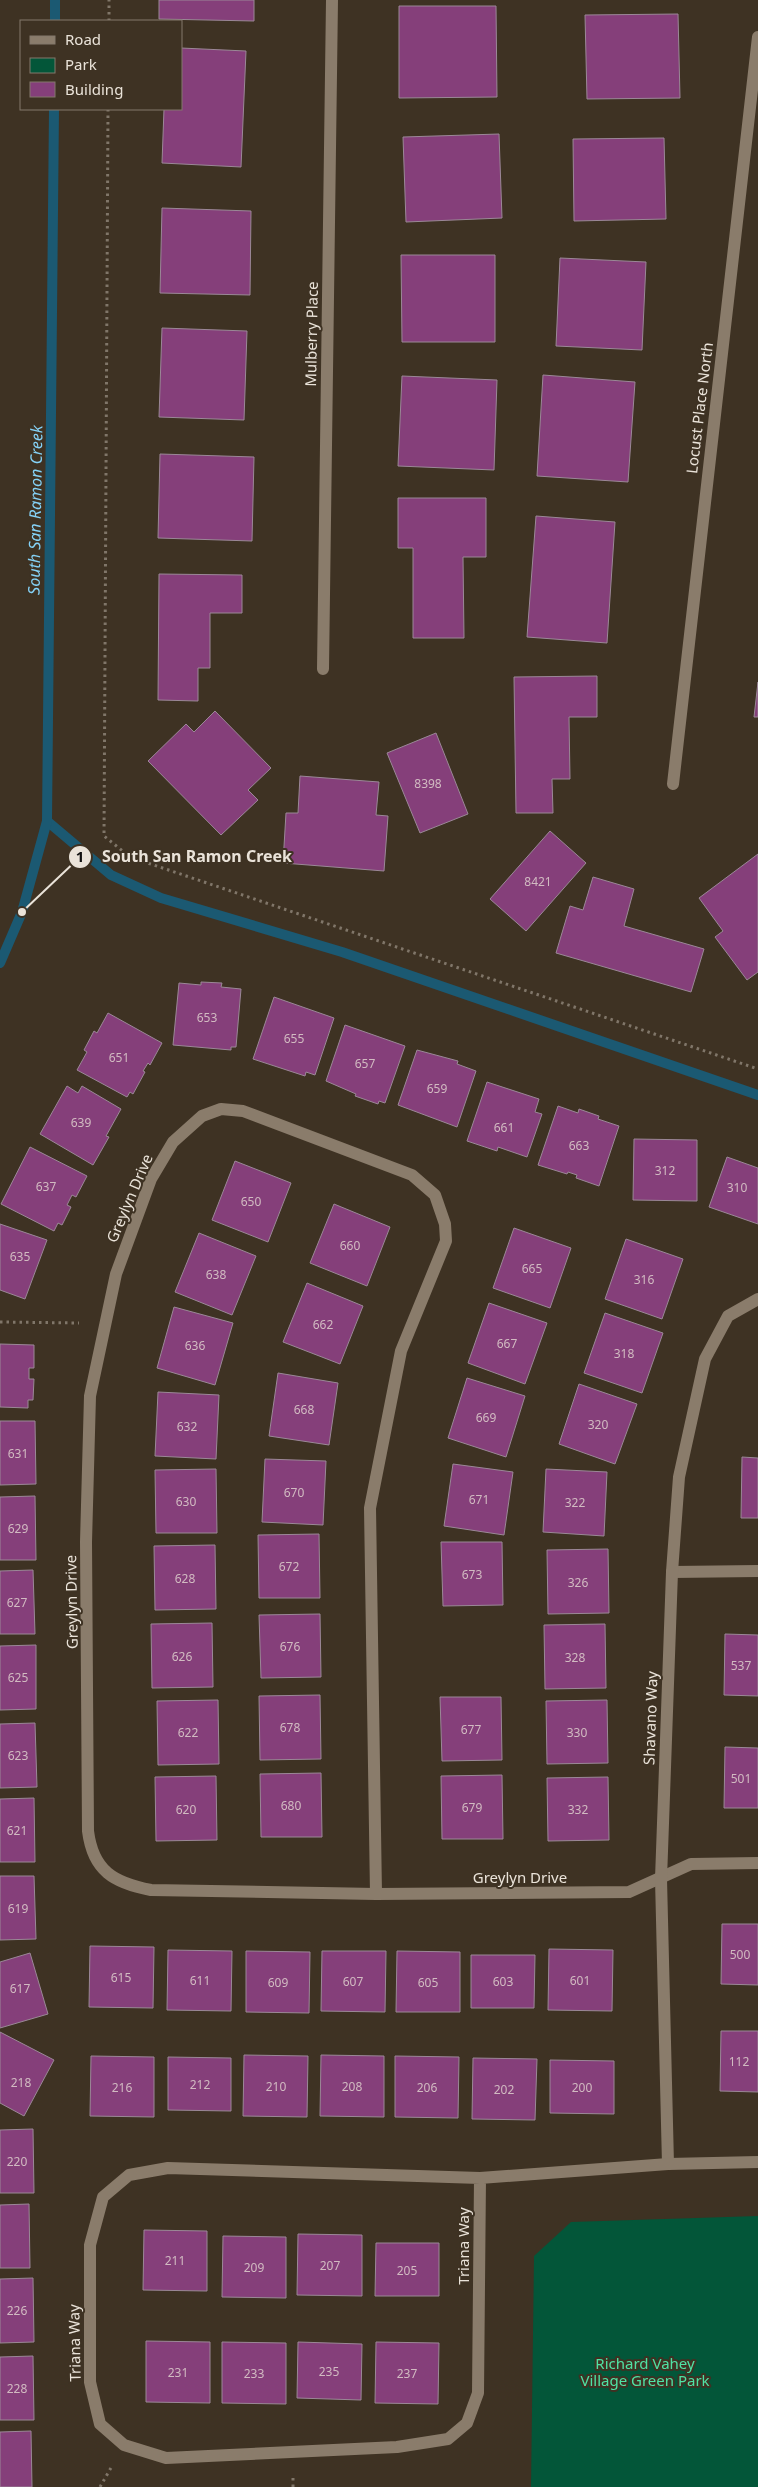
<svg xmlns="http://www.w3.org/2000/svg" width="758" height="2487" font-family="'Noto Sans',sans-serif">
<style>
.green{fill:#035639}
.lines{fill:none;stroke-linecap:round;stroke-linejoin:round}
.stream{stroke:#1b5972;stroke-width:10}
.building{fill:#853f7a;stroke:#9b8897}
.path{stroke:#807669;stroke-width:3;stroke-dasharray:2.5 4;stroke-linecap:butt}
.minor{stroke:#8a7c6b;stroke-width:12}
.labels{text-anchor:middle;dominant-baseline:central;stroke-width:4;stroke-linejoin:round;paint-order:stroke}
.number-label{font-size:12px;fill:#d1bac1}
.street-label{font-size:15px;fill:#eae3d9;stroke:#3e3223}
.park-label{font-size:15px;fill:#4fe2a4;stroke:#3e3223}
.water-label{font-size:16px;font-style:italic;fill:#85d2f7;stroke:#3e3223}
.leader{fill:none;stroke:#eae3d9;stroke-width:2}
.callout-dot{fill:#eae3d9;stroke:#3e3223;stroke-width:2}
.mark-label{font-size:15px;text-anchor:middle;font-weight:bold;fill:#111}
.callout-label{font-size:16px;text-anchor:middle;font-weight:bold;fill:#eae3d9;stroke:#3e3223;stroke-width:4;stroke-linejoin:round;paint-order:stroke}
</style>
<rect width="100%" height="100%" fill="#3e3223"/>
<polygon class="green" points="758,2216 758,2487 531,2487 534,2256 571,2222"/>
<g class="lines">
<g class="stream">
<polyline points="55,21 55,0"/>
<polyline points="47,821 111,875 161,898 342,952 758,1095"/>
<polyline points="0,963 22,912 47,821 54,109"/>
</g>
</g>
<g class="building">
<polygon points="159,0 254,0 254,21 159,19"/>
<polygon points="399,6 496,6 497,97 399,98"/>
<polygon points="678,14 680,98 587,99 585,15"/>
<polygon points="181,48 246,51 241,167 162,163 164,109 181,109"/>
<polygon points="499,134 502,218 406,222 403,137"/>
<polygon points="664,138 666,219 574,221 573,139"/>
<polygon points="162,208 251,211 250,295 160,293"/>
<polygon points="401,255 495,255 495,342 402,342"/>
<polygon points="560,258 646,262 642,350 556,346"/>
<polygon points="162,328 247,331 244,420 159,417"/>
<polygon points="543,375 635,382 628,482 537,476"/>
<polygon points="402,376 497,380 494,470 398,466"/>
<polygon points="160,454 254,457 252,541 158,538"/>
<polygon points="398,498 486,498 486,557 463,557 464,638 413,638 413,548 398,548"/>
<polygon points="536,516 615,522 607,643 527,637"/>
<polygon points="159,574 242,575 242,613 210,613 210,668 198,668 198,701 158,700"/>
<polygon points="597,676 597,717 569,717 570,779 552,779 553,813 516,813 514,677"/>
<polygon points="758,682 758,717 754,717"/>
<polygon points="215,711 271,768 248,790 258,800 221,835 148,761 186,724 194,732"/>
<polygon points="436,733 468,814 420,833 387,753"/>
<polygon points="300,776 379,782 376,815 388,816 384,871 283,863 286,813 298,813"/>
<polygon points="550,831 586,863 526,931 490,899"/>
<polygon points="758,854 758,972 747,980 715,937 723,931 699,898"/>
<polygon points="593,877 634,889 624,926 704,949 691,992 556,953 570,906 583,910"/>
<polygon points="201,982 222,983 221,987 241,989 236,1047 231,1047 231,1050 173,1045 179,983 201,985"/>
<polygon points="274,997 334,1018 315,1075 306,1072 305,1076 253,1059"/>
<polygon points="108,1013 162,1043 150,1065 148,1063 143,1071 145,1072 133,1094 130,1092 127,1097 77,1070 87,1052 84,1050 94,1031 97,1033"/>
<polygon points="345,1025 405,1046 385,1103 379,1101 378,1104 355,1096 356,1094 326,1081"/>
<polygon points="417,1050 458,1061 457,1064 476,1071 457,1127 398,1105"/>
<polygon points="487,1082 539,1099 535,1112 542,1114 527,1157 498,1147 497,1151 467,1141"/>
<polygon points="67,1086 78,1093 82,1086 121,1109 106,1136 109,1137 93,1165 40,1134"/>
<polygon points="558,1106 578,1113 579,1109 599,1116 598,1119 619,1126 599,1186 576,1178 577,1175 568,1172 567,1174 538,1165"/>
<polygon points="634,1139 697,1140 697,1201 633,1200"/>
<polygon points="30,1147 87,1176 76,1197 72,1195 67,1205 71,1207 62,1225 58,1223 54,1231 1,1204"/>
<polygon points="727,1157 758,1168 758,1224 709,1207"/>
<polygon points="235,1161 291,1183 268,1242 212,1220"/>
<polygon points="334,1204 390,1227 367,1286 310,1263"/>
<polygon points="0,1224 47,1240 25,1299 0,1290"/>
<polygon points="514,1228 571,1248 550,1308 493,1288"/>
<polygon points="199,1233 256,1256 232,1315 175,1292"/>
<polygon points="626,1239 683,1259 662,1319 605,1299"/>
<polygon points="307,1283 363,1306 340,1364 283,1342"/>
<polygon points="489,1303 547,1323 525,1384 468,1363"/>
<polygon points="174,1307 233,1323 215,1385 157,1368"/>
<polygon points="605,1313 663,1333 642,1393 584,1373"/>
<polygon points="0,1344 34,1345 34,1368 29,1368 29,1379 34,1379 33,1400 28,1400 28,1408 0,1407"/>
<polygon points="278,1373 338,1383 329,1445 269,1436"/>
<polygon points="467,1378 525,1396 506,1457 448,1438"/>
<polygon points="579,1384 637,1404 615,1464 559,1444"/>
<polygon points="158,1392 219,1395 216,1459 155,1456"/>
<polygon points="0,1421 35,1421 36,1484 0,1485"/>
<polygon points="742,1457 758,1458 758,1518 741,1518"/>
<polygon points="265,1459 326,1461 323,1525 262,1522"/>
<polygon points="453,1464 513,1472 504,1535 444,1526"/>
<polygon points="216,1469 217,1533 156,1533 155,1470"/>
<polygon points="546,1469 607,1472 604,1536 543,1532"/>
<polygon points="35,1496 36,1560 0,1560 0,1497"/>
<polygon points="319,1534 320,1598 259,1598 258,1535"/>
<polygon points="441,1542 502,1542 503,1605 443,1606"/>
<polygon points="215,1545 216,1609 155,1610 154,1546"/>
<polygon points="608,1549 609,1613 548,1614 547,1550"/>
<polygon points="33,1570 35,1634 0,1634 0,1571"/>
<polygon points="320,1614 321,1677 261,1678 259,1615"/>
<polygon points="212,1623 213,1687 152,1688 151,1624"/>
<polygon points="605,1624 606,1688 545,1689 544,1625"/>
<polygon points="725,1634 758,1635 758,1696 724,1695"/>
<polygon points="36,1645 36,1709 0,1710 0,1646"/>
<polygon points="320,1695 321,1759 260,1760 259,1696"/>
<polygon points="440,1697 501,1697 502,1760 442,1761"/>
<polygon points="218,1700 219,1764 158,1765 157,1701"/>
<polygon points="607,1700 608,1763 547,1764 546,1701"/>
<polygon points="35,1723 37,1787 0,1788 0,1724"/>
<polygon points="725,1747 758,1748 758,1808 724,1808"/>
<polygon points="321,1773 322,1837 261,1837 260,1774"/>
<polygon points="502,1775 503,1839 442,1839 441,1776"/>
<polygon points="216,1776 217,1840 156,1841 155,1777"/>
<polygon points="608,1777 609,1840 548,1841 547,1778"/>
<polygon points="34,1798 35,1862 0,1862 0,1799"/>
<polygon points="0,1876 34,1876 36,1939 0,1940"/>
<polygon points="722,1924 758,1924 758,1985 721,1984"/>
<polygon points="90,1946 154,1947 153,2008 89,2007"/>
<polygon points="549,1949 613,1950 612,2011 548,2010"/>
<polygon points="168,1950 232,1951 231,2011 167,2010"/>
<polygon points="246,1951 310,1952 309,2013 246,2012"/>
<polygon points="322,1951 386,1951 385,2012 321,2011"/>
<polygon points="397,1951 460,1952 460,2012 396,2012"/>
<polygon points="30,1953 48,2014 0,2028 0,1962"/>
<polygon points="471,1955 535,1955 534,2008 471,2008"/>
<polygon points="721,2031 758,2031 758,2092 720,2091"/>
<polygon points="0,2032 54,2060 24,2116 0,2103"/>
<polygon points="244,2055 308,2056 307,2117 243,2116"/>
<polygon points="321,2055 384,2056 384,2117 320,2116"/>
<polygon points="91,2056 154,2057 154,2117 90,2116"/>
<polygon points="395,2056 459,2057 458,2118 395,2117"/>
<polygon points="168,2057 231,2058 231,2111 168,2110"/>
<polygon points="473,2058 537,2059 535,2120 472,2119"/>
<polygon points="550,2060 614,2061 614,2114 550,2113"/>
<polygon points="33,2129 34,2193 0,2193 0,2130"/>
<polygon points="29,2204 30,2268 0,2268 0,2205"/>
<polygon points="144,2230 207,2231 207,2291 143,2290"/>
<polygon points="298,2234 362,2235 362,2296 297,2295"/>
<polygon points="223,2236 286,2237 286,2298 222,2297"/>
<polygon points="376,2243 439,2243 439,2296 375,2296"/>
<polygon points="33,2278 34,2342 0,2343 0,2279"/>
<polygon points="146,2341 210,2342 210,2403 146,2402"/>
<polygon points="222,2342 286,2343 286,2404 222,2403"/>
<polygon points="298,2342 362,2344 361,2400 297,2398"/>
<polygon points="376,2342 439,2343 438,2404 375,2403"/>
<polygon points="33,2356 34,2420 0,2420 0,2357"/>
<polygon points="31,2431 32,2487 0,2487 0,2432"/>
</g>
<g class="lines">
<g class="path">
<polyline points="109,21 109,0"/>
<polyline points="108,109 104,836 130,857 758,1069"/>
<polyline points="0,1322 79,1323"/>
<polyline points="100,2487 112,2466"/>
<polyline points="293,2487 293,2475"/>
</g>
<g class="minor">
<polyline points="323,669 332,0"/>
<polyline points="673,784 758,37"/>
<polyline points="672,1572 758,1571"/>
<path d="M 376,1894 L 370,1508 L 401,1351 L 446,1241 L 445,1224 L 435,1195 L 412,1175 L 243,1111 L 221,1109 L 202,1116 L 173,1142 L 151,1179 L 116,1274 L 90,1396 L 86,1542 L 88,1831 C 93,1871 114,1883 151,1890 L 376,1894 L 629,1892 L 691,1864 L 758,1863"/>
<polyline points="668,2164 661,1879 672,1572 679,1477 705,1359 728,1316 758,1299"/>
<polyline points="480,2178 478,2393 467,2423 448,2439 397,2447 166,2458 124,2445 100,2424 90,2382 90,2245 103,2197 129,2175 168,2168 480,2178 668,2164 758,2162"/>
</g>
</g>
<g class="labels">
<g class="number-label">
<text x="428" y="783">8398</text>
<text x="538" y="881">8421</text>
<text x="207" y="1017">653</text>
<text x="294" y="1038">655</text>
<text x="119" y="1057">651</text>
<text x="365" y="1063">657</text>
<text x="437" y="1088">659</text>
<text x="81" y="1122">639</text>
<text x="504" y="1127">661</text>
<text x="579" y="1145">663</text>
<text x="665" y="1170">312</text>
<text x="46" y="1186">637</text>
<text x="737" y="1187">310</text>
<text x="251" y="1201">650</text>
<text x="350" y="1245">660</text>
<text x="20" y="1256">635</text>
<text x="532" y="1268">665</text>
<text x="216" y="1274">638</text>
<text x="644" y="1279">316</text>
<text x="323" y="1324">662</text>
<text x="507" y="1343">667</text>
<text x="195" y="1345">636</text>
<text x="624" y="1353">318</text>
<text x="304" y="1409">668</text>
<text x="486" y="1417">669</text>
<text x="598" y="1424">320</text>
<text x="187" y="1426">632</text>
<text x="18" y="1453">631</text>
<text x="294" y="1492">670</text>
<text x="479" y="1499">671</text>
<text x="186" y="1501">630</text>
<text x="575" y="1502">322</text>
<text x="18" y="1528">629</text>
<text x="289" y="1566">672</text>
<text x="472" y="1574">673</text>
<text x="185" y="1578">628</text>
<text x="578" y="1582">326</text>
<text x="17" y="1602">627</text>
<text x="290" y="1646">676</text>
<text x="182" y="1656">626</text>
<text x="575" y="1657">328</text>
<text x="741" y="1665">537</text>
<text x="18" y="1677">625</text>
<text x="290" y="1727">678</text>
<text x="471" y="1729">677</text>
<text x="188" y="1732">622</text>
<text x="577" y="1732">330</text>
<text x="18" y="1755">623</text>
<text x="741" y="1778">501</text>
<text x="291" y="1805">680</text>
<text x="472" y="1807">679</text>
<text x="186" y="1809">620</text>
<text x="578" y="1809">332</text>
<text x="17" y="1830">621</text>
<text x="18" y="1908">619</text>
<text x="740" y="1954">500</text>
<text x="121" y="1977">615</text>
<text x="200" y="1980">611</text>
<text x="580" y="1980">601</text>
<text x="353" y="1981">607</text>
<text x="503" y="1981">603</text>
<text x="278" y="1982">609</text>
<text x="428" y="1982">605</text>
<text x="20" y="1988">617</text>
<text x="739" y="2061">112</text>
<text x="21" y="2082">218</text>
<text x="200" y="2084">212</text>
<text x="276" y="2086">210</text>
<text x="352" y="2086">208</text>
<text x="122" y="2087">216</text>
<text x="427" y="2087">206</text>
<text x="582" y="2087">200</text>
<text x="504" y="2089">202</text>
<text x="17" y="2161">220</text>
<text x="175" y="2260">211</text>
<text x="330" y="2265">207</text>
<text x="254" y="2267">209</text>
<text x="407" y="2270">205</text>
<text x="17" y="2310">226</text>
<text x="329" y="2371">235</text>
<text x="178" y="2372">231</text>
<text x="254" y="2373">233</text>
<text x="407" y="2373">237</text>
<text x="17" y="2388">228</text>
</g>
<g class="street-label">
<text transform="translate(311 334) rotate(-89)">Mulberry Place</text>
<text transform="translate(699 408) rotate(-83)">Locust Place North</text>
<text transform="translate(129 1198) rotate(-67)">Greylyn Drive</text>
<text transform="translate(71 1602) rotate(-91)">Greylyn Drive</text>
<text transform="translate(650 1718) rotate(-88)">Shavano Way</text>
<text x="520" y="1877">Greylyn Drive</text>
<text transform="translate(463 2246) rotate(-90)">Triana Way</text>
<text transform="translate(74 2343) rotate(-91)">Triana Way</text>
</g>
<g class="park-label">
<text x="645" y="2363">Richard Vahey<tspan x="645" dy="17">Village Green Park</tspan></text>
</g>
<g class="water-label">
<text transform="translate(35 510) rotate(-89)">South San Ramon Creek</text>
</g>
</g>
<path class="leader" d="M22 912L80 857"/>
<g class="callout-dot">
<circle cx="22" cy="912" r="5"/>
<circle cx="80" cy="857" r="12"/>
</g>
<g class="mark-label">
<text x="80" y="862">1</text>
</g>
<g class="callout-label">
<text x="197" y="862">South San Ramon Creek</text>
</g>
<rect x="20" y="20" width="162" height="90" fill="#3e3223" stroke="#83796c"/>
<rect x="30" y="36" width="25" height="8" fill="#8a7c6b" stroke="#83796c"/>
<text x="65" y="45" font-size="15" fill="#eae3d9">Road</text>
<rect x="30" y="58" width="25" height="15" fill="#035639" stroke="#83796c"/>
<text x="65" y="70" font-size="15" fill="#eae3d9">Park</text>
<rect x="30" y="82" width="25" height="15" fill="#853f7a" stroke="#83796c"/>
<text x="65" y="95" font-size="15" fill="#eae3d9">Building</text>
</svg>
